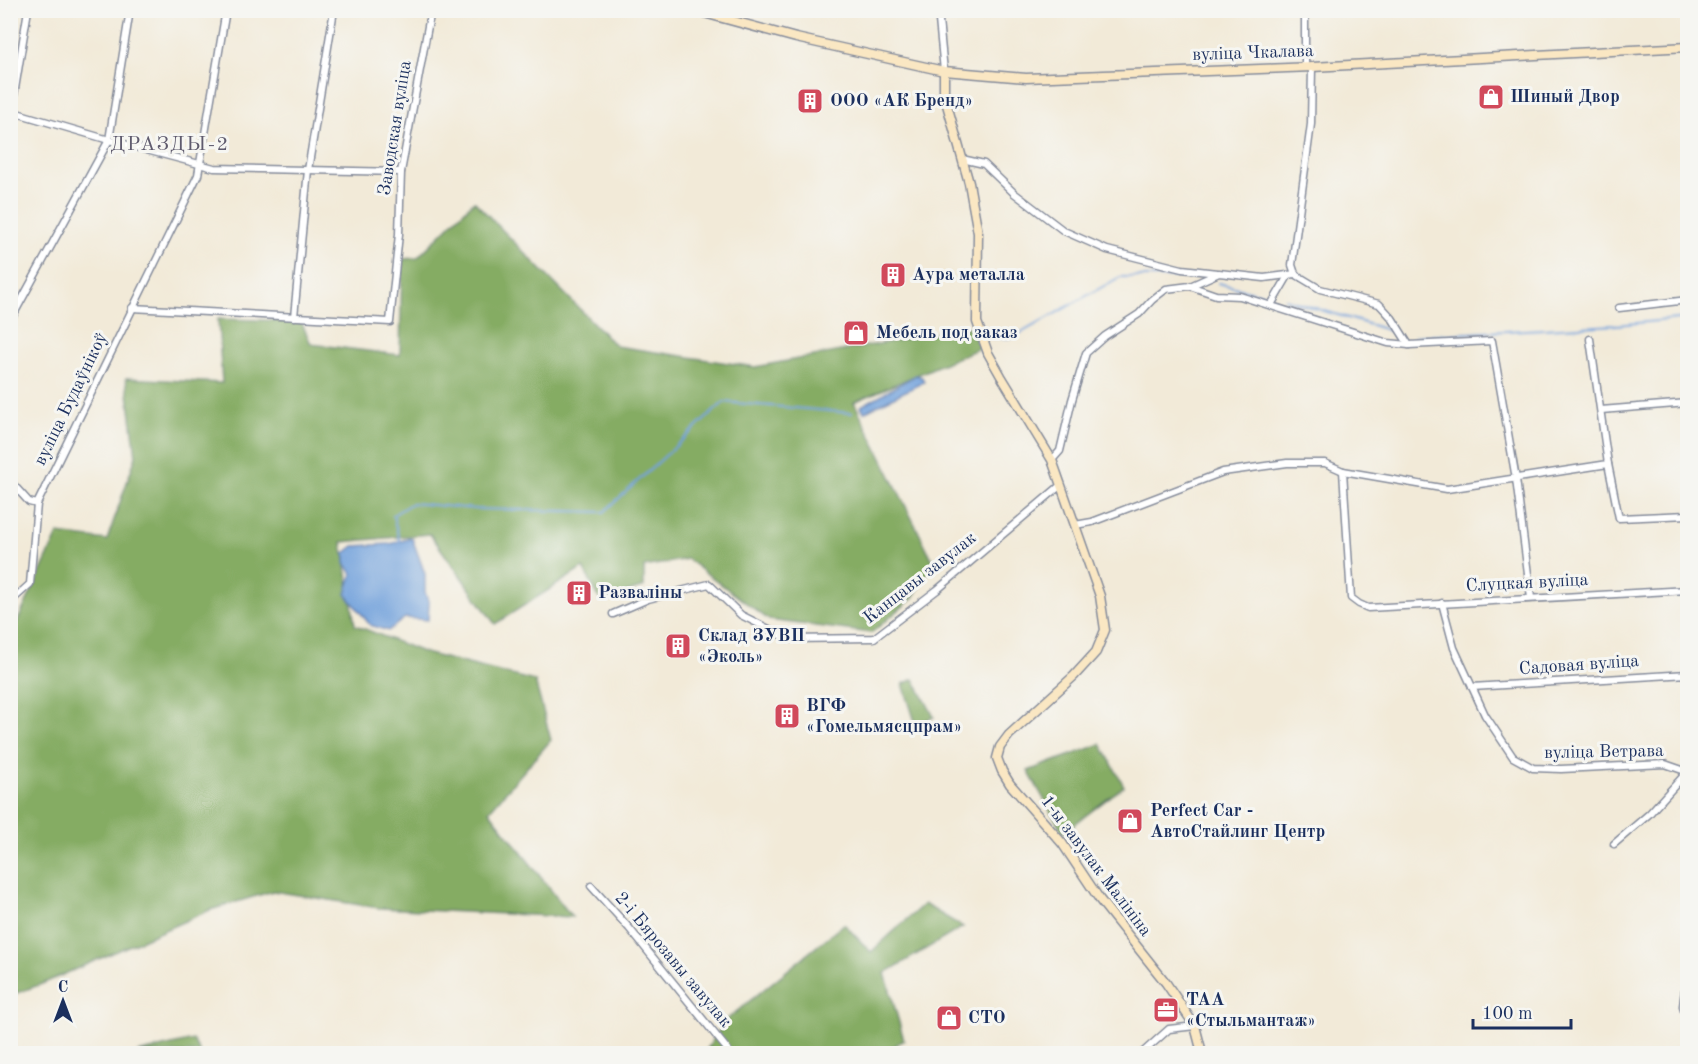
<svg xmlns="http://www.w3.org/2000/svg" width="1698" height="1064" font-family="'Old Standard TT',serif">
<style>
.forest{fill:#85ac63;stroke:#506e60;stroke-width:1.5}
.water{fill:#72a1db;stroke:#46689c;stroke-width:1.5}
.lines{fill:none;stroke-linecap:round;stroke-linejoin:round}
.stream{stroke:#72a1db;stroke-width:2}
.street-casing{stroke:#868c9b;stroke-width:9}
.secondary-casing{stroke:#868c9b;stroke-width:11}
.street{stroke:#fff;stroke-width:6}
.secondary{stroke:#fae7c3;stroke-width:8}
.labels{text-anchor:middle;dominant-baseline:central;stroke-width:6;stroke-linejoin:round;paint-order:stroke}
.street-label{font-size:18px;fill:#1b2f5e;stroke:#f6f6f2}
.poi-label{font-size:18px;font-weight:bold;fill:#1b2f5e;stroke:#f6f6f2;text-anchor:start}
.neighbourhood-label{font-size:20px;letter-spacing:1.5px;fill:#5f5b6e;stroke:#f6f6f2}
</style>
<rect width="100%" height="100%" fill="#f6f6f2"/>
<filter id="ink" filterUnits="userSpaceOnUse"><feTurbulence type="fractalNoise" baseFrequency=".0167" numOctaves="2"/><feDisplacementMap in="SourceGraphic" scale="12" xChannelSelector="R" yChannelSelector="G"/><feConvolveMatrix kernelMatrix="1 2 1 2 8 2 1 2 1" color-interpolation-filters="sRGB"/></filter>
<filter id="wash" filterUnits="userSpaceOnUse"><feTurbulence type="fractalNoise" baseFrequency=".008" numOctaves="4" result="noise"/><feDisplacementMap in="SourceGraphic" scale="24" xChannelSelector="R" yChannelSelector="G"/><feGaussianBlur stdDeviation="1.35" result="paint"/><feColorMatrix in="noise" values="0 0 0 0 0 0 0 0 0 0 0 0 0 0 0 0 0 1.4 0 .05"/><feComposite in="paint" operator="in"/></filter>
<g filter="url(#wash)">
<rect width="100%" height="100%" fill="#f2ead8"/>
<g class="forest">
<polygon points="474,201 616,346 755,367 969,327 980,348 854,402 934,563 912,599 871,633 769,620 687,559 644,567 644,587 601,601 583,568 495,624 430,534 342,542 355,625 425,653 535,681 551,740 489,811 572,917 379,908 273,891 210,910 42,984 11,995 11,627 17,622 58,534 107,540 136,456 126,378 222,383 218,319 301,321 311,344 400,355 402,259 417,258"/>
<polygon points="914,679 934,717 916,725 903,684"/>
<polygon points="1101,744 1124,786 1063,833 1028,771"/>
<polygon points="924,904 963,927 885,973 904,1040 883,1053 704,1054 725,1021 844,924 871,952"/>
<polygon points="193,1040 200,1053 137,1053"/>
</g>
<g class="water">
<polygon points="916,375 922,377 924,382 864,412 861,406"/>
<polygon points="412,538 425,574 425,592 429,603 428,620 405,618 388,631 370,625 346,594 352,574 345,563 345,553 354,546 390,544"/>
</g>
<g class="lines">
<g class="stream">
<polyline points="1218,283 1265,295"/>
<polyline points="1285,299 1391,331"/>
<polyline points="1415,336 1616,325 1688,318"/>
<polyline points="993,338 1012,338 1120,277 1198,277"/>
<polyline points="400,543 393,515 412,503 476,509 604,512 724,402 852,413"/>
</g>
</g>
</g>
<g filter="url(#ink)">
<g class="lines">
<g class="street-casing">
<g id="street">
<polyline points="938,10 944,71"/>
<polyline points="1305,10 1305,67"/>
<polyline points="1312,67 1311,124 1292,265 1295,274 1320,289 1379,304 1392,318 1409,345"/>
<polyline points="10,111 109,140 214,168 401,172"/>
<polyline points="11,113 28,10"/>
<polyline points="962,159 984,164 1014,193 1064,231 1107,250 1182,269 1217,273"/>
<polyline points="1190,286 1216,295 1240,296 1388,343 1409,345 1492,341 1516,479 1531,598"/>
<polyline points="1271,305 1288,276"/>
<polyline points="132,308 390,322 399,234 401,172 431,10"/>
<polyline points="1619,308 1688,300"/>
<polyline points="294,317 308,170 334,10"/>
<polyline points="10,321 109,140 130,10"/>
<polyline points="1590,339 1608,464 1619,518 1688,515"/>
<polyline points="1601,410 1688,403"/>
<polyline points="1052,460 1060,451 1072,400 1086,353 1105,336 1139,314 1152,300 1166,289 1190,286 1219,273 1264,278 1295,274"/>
<polyline points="1343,471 1351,598 1359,604 1368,608 1688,590"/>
<polyline points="10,481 29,502 37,504"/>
<polyline points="1075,525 1092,522 1223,472 1287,463 1325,463 1343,471 1447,489 1608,464"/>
<polyline points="10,602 30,584 37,504 198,175 226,10"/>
<polyline points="1442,603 1454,648 1485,715 1513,757 1533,768 1561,769 1665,764 1688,772"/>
<polyline points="613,614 648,599 709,584 741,615 789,639 874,638 937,590 1061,485"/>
<polyline points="1472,687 1688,674"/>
<polyline points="1614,844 1649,814 1688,771"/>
<polyline points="591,886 629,928 731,1054"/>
<polyline points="1688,965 1683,1006 1688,1027"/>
<polyline points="1141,1054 1169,1029 1195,1026"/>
</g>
</g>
<g class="secondary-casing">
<g id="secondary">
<polyline points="693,10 796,38 944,71 1026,78 1312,67 1688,47"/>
<polyline points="944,71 944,94 969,183 978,233 977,322 988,353 1001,376 1052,460 1100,596 1105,630 1096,652 1074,676 1009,735 1000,747 997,758 1002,771 1010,784 1062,843 1100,900 1166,983 1195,1026 1201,1049 1205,1054"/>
</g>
</g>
<use href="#street" class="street"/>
<use href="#secondary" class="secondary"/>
</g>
</g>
<defs>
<g id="shop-square" transform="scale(1.35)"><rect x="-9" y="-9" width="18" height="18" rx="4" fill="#d1495b" stroke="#f6f6f2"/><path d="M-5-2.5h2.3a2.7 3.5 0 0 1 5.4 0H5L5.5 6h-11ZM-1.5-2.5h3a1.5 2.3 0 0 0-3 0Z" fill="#fff"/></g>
<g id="building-square" transform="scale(1.35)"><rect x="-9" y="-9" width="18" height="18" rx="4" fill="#d1495b" stroke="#f6f6f2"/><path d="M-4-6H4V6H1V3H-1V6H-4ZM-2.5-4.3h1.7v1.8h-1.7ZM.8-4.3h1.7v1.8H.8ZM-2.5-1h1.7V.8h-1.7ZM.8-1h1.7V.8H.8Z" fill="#fff"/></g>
<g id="office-square" transform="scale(1.35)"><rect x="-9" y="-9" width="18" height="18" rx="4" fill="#d1495b" stroke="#f6f6f2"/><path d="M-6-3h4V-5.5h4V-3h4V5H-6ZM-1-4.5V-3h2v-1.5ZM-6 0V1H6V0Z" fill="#fff"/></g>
</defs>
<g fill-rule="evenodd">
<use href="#shop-square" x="1491" y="97"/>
<use href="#building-square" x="810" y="101"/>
<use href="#building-square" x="893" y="275"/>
<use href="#shop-square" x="856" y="333"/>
<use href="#building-square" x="579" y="593"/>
<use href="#building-square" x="678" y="646"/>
<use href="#building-square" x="787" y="716"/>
<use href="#shop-square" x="1130" y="821"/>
<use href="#office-square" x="1166" y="1010"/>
<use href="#shop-square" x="949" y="1018"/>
</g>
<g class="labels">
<g class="street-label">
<text transform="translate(1253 53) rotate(-2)">вуліца Чкалава</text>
<text transform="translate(395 128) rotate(-81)">Заводская вуліца</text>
<text transform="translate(71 399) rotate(-64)">вуліца Будаўнікоў</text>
<text transform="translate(920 578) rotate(-38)">Канцавы завулак</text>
<text transform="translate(1527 583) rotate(-3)">Слуцкая вуліца</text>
<text transform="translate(1579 665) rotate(-4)">Садовая вуліца</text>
<text transform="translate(1604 752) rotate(-1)">вуліца Ветрава</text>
<text transform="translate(1096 866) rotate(53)">1-ы завулак Малініна</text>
<text transform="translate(673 960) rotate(50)">2-і Бярозавы завулак</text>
</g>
<g class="poi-label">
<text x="1510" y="97">Шиный Двор</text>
<text x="830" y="101">ООО «АК Бренд»</text>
<text x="912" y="275">Аура металла</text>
<text x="876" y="333">Мебель под заказ</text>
<text x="598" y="593">Разваліны</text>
<text x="698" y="636">Склад ЗУВП<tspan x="698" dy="21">«Эколь»</tspan></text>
<text x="806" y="706">ВГФ<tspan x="806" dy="21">«Гомельмясцпрам»</tspan></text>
<text x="1150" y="811">Perfect Car -<tspan x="1150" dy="21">АвтоСтайлинг Центр</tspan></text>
<text x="1186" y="1000">ТАА<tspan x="1186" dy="21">«Стыльмантаж»</tspan></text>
<text x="968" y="1018">СТО</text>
</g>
<g class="neighbourhood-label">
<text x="170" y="145">ДРАЗДЫ-2</text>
</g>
</g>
<rect width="1698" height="1064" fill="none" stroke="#f6f6f2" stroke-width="36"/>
<g transform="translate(63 1001)" stroke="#f6f6f2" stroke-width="4.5" paint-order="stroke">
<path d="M0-4.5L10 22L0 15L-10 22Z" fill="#1b2f5e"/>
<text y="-9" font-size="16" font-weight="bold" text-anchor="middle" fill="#1b2f5e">С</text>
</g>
<path d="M1473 1019v9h98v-9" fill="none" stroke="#1b2f5e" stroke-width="3"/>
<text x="1482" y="1019" font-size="18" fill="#1b2f5e" stroke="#f6f6f2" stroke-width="4.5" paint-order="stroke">100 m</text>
</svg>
